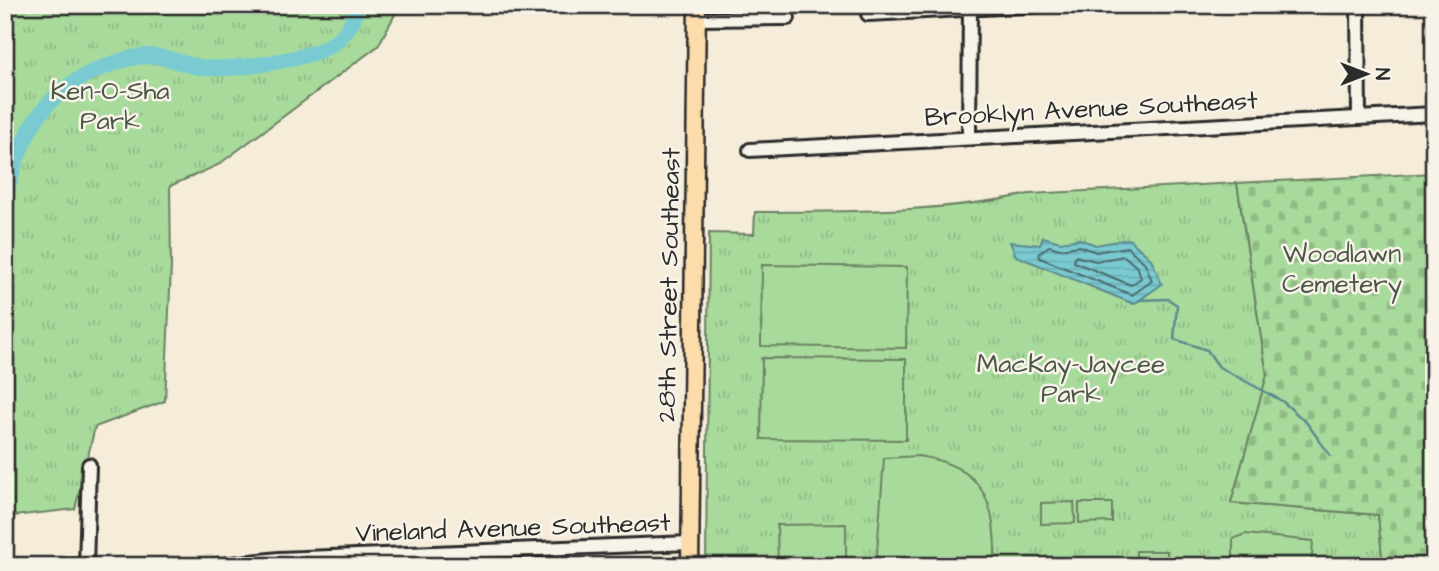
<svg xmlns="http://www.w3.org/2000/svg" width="1439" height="571" font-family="'Architects Daughter',sans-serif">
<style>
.built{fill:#f5e3ca}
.grass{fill:url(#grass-tufts);stroke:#6a8263;stroke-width:2}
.cemetery{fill:url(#cemetery-stones);stroke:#6a8263;stroke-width:2}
.pitch{fill:#a8da9b;stroke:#6a8263;stroke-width:2}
.water{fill:url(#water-rules);stroke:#5a8b8f;stroke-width:2}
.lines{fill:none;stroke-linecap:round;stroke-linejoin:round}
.shore{stroke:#4b6b6d;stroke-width:2}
.stream{stroke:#5a8b8f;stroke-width:2.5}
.river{stroke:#7acbd1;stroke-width:16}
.minor-casing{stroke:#2b2b2b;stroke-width:18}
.major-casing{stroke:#2b2b2b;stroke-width:21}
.minor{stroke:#f7f3e8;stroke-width:12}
.major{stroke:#fddcac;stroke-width:16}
.labels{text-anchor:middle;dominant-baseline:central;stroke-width:5;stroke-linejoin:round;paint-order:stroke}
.park-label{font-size:26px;fill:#4a5747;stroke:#f7f3e8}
.street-label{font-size:26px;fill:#2b2b2b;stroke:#f7f3e8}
</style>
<defs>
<pattern id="grass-tufts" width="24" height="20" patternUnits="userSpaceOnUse" patternTransform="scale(1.75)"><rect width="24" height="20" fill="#a8da9b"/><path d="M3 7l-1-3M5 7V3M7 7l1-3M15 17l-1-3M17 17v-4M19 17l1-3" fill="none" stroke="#91bb86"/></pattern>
<pattern id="cemetery-stones" width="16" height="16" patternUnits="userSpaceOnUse" patternTransform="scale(1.75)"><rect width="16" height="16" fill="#a8da9b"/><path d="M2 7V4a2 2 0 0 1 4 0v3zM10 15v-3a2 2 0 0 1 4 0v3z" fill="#91bb86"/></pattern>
<pattern id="water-rules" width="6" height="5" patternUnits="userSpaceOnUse" patternTransform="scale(1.75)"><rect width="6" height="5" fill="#7acbd1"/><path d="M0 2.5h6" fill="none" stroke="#6aaeb4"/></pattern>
</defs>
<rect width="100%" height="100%" fill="#f6ecda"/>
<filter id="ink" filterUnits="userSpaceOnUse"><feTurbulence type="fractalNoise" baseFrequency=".0143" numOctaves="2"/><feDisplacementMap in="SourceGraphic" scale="14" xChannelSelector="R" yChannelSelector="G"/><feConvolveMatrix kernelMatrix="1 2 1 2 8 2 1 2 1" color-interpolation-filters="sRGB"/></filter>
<g filter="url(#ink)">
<polygon class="built" points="5,5 11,5 14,72 5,72"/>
<g class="grass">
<polygon points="11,5 400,5 378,46 218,165 170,186 171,267 165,401 95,427 75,509 5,517 5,72 14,71"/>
<path d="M 1237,183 L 1267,375 L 1231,503 L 1378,515 L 1383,566 L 706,566 L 709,233 L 754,234 L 755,212 C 845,211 940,213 1029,194 Z"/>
</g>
<polygon class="cemetery" points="1434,173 1434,566 1383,566 1378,515 1231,503 1267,375 1237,183"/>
<g class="pitch">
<polygon points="762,265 907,267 906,348 761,346"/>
<polygon points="762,358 906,359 906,440 761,439"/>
<path d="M 918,456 C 986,466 996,503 995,566 L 876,566 L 884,458 Z"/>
<polygon points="1074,502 1075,523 1041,524 1041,503"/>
<polygon points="1079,503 1112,503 1112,522 1079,523"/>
<polygon points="846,524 846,566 778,566 777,525"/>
<polygon points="1245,534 1313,541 1311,566 1233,566 1233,539"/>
<rect x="1136" y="551" width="31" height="15"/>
</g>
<polygon class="water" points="1043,237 1060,242 1079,239 1096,245 1129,239 1151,259 1162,284 1134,304 1016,256 1010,242 1040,245"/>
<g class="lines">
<g class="shore">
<polygon points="1049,246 1060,249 1079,246 1096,252 1127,247 1145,263 1152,281 1132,295 1040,258 1039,253"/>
<polygon points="1075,256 1096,261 1124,256 1138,268 1141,278 1131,285 1074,262"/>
</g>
<polyline class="stream" points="1139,300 1168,299 1177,305 1174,339 1207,350 1219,367 1282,401 1306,422 1330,455"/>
<path class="river" d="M 5,196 C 21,137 40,94 99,69 C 117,62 131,56 150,56 C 169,56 188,67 207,68 C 235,70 303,60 327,47 C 343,39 355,22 357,5"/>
<g class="minor-casing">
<g id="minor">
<polyline points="1358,5 1359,118"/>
<polyline points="868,14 1041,5"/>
<polyline points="696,19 788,18"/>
<polyline points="969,137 970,5"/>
<polyline points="750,150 1434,114"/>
<polyline points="86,566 89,465"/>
<polyline points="212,566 279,559 690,543"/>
</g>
</g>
<g class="major-casing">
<polyline id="major" points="690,566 697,5"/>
</g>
<use href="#minor" class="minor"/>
<use href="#major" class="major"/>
</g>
</g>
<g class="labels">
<g class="park-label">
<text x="110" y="91">Ken-O-Sha<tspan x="110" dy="30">Park</tspan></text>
<text x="1342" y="254">Woodlawn<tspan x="1342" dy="30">Cemetery</tspan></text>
<text x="1071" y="364">MacKay-Jaycee<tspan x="1071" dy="30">Park</tspan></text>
</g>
<g class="street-label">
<text transform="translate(1091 109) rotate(-3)">Brooklyn Avenue Southeast</text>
<text transform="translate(669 285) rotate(-89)">28th Street Southeast</text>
<text transform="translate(513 528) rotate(-2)">Vineland Avenue Southeast</text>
</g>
</g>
<rect width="1439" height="571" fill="none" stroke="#f7f3e8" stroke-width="28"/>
<rect x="14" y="14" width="1411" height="543" fill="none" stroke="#2b2b2b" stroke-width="2.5" filter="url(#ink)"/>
<g transform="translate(1366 74) rotate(90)" stroke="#f7f3e8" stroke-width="5" paint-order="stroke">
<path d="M0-5L12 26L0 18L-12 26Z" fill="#2b2b2b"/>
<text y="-10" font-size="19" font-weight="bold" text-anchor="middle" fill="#2b2b2b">N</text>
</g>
</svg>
